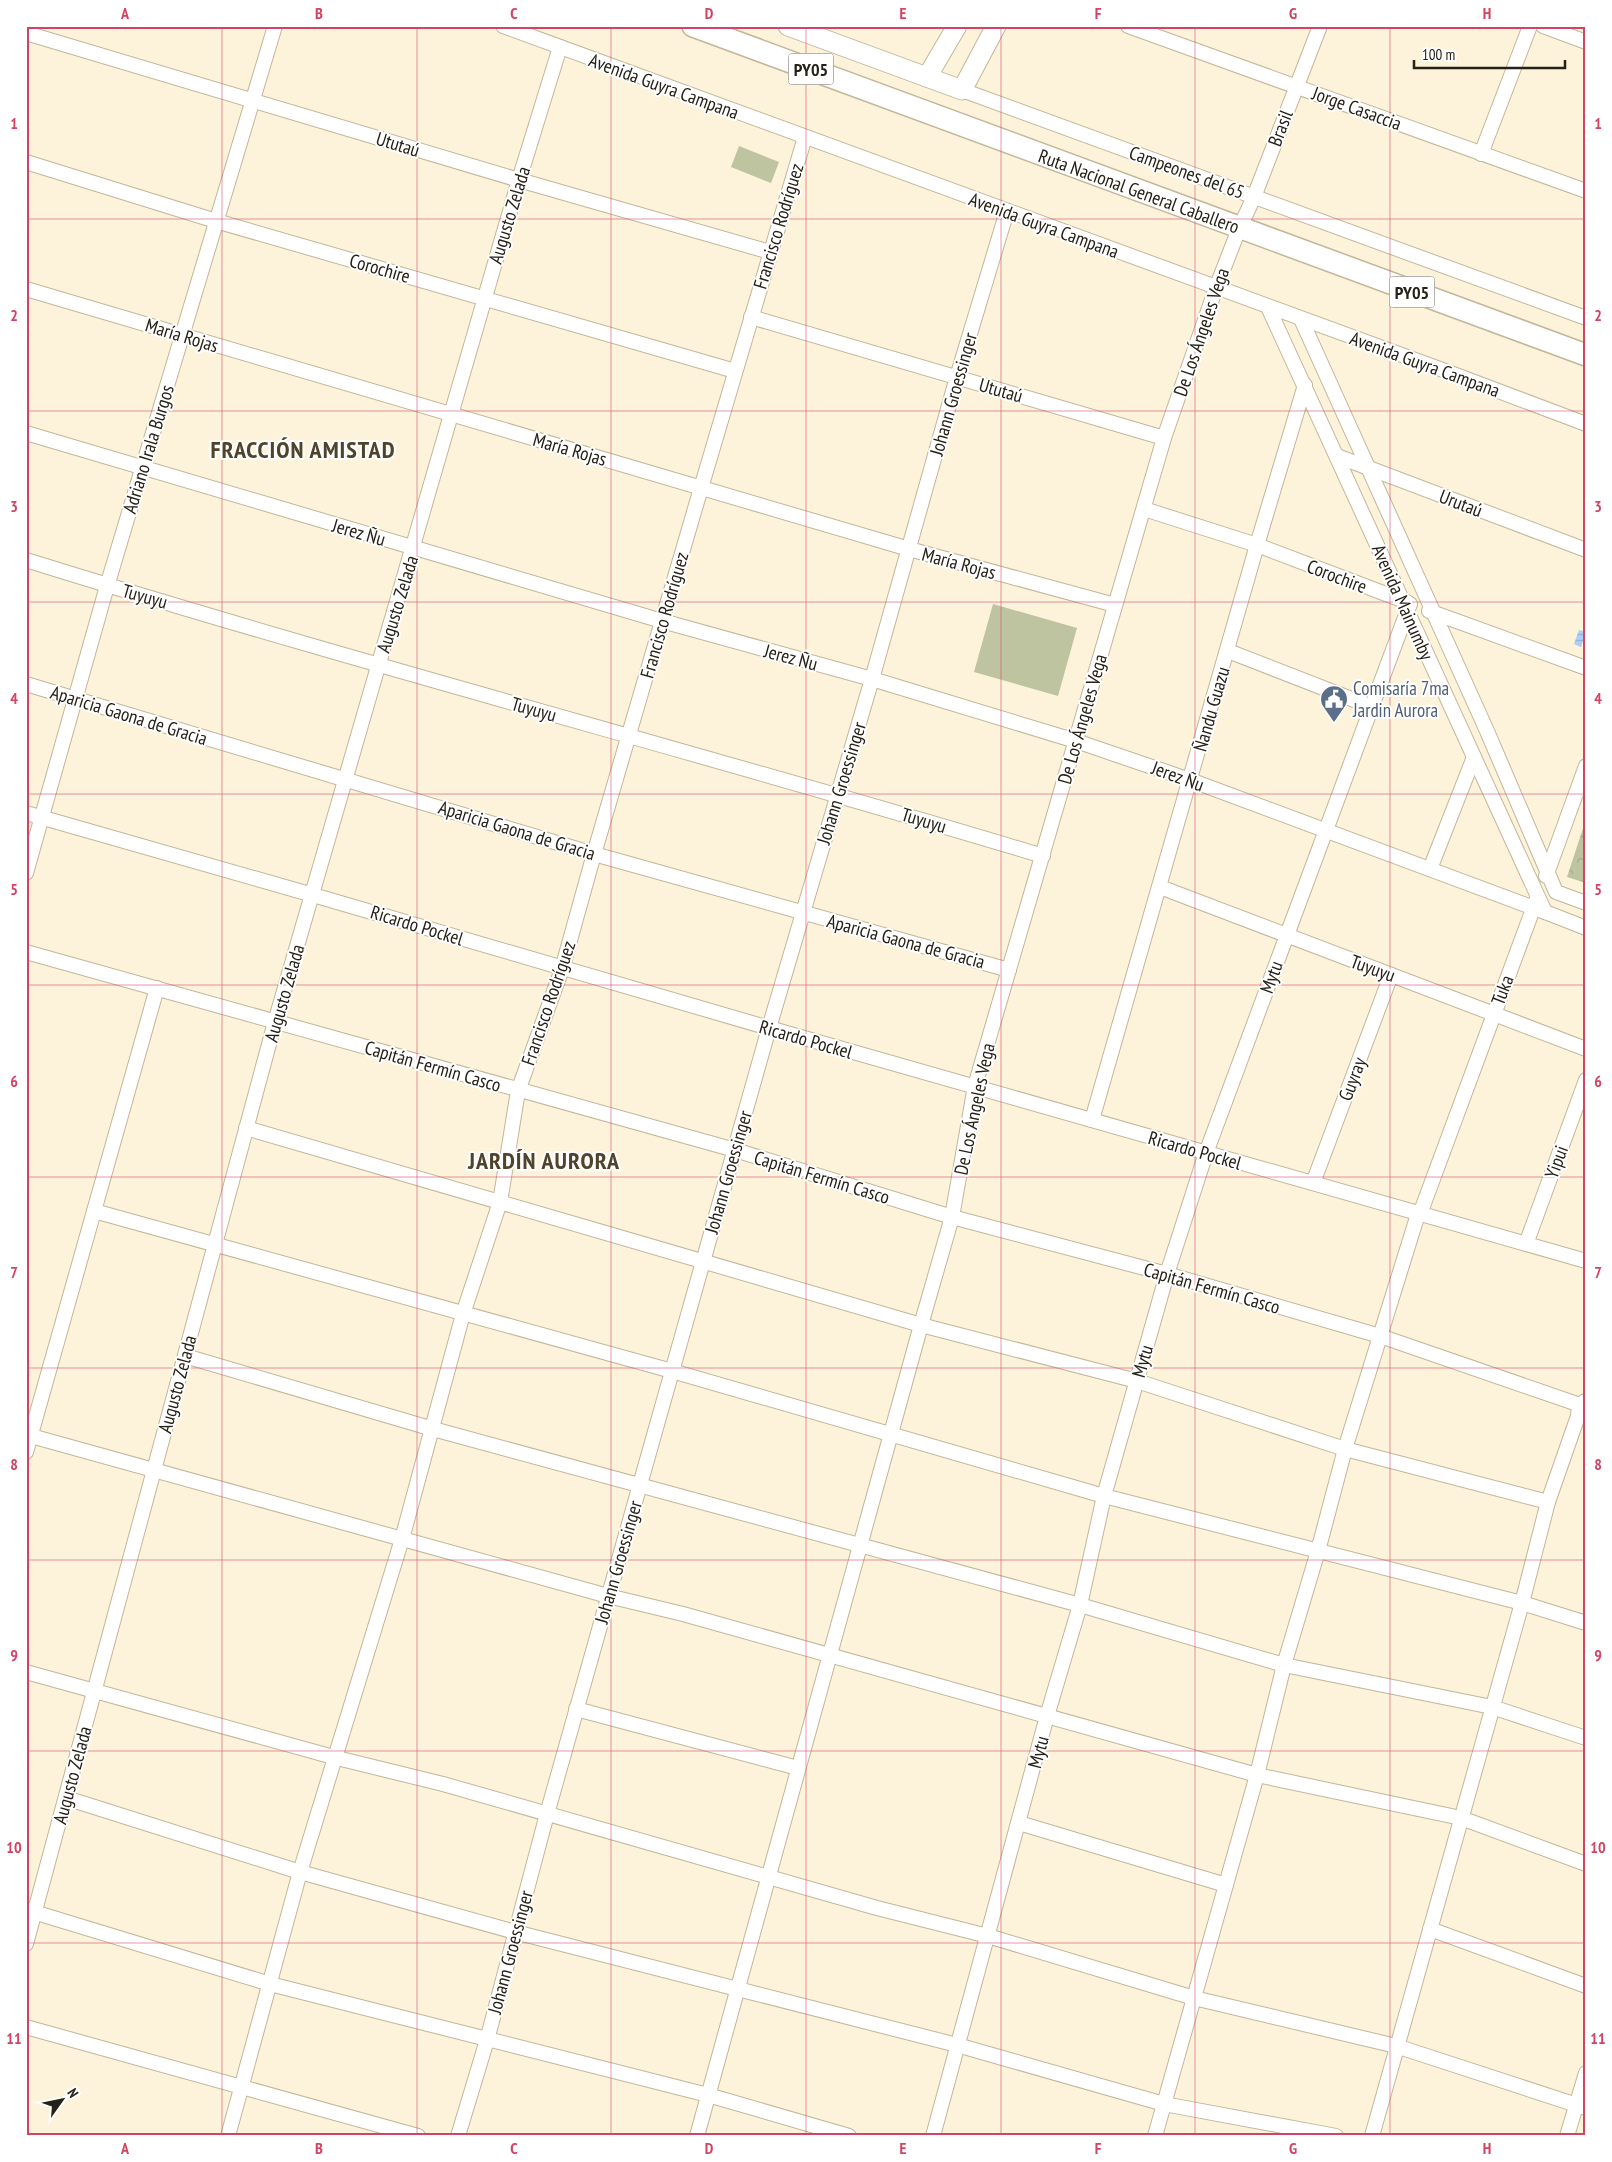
<svg xmlns="http://www.w3.org/2000/svg" width="1612" height="2162" font-family="'PT Sans Narrow',sans-serif">
<style>
.grass{fill:#bec49f}
.park{fill:url(#park-crowns)}
.water{fill:url(#water-rules)}
.lines{fill:none;stroke-linecap:round;stroke-linejoin:round}
.minor-casing{stroke:#c3b699;stroke-width:16}
.major-casing{stroke:#c3b699;stroke-width:21}
.highway-casing{stroke:#c3b699;stroke-width:24}
.minor{stroke:#fff;stroke-width:14}
.major{stroke:#fff;stroke-width:19}
.highway{stroke:#fff;stroke-width:21}
.grid{fill:none;stroke:#d34363;stroke-width:1;stroke-opacity:0.55}
.labels{text-anchor:middle;dominant-baseline:central;stroke-width:4;stroke-linejoin:round;paint-order:stroke}
.shield{fill:#fff;stroke:#67645c;stroke-width:1}
.shield-label{font-size:18px;font-weight:bold;fill:#262116}
.street-label{font-size:19px;fill:#262116;stroke:#fff}
.service-label{font-size:19px;fill:#4e5e75;stroke:#fff;text-anchor:start}
.district-label{font-size:24px;font-weight:bold;letter-spacing:1px;fill:#4f442b;stroke:#fff}
.neatline{fill:none;stroke:#d34363;stroke-width:2}
.grid-label{font-size:16px;text-anchor:middle;font-weight:bold;fill:#d34363}
</style>
<defs>
<pattern id="park-crowns" width="20" height="18" patternUnits="userSpaceOnUse" patternTransform="scale(1.25)"><rect width="20" height="18" fill="#bec49f"/><path d="M2 6a3 3 0 1 1 6 0M12 15a3 3 0 1 1 6 0" fill="none" stroke="#a3a888"/></pattern>
<pattern id="water-rules" width="6" height="5" patternUnits="userSpaceOnUse" patternTransform="scale(1.25)"><rect width="6" height="5" fill="#accff9"/><path d="M0 2.5h6" fill="none" stroke="#94b1d5"/></pattern>
</defs>
<rect width="100%" height="100%" fill="#fdf2da"/>
<g class="grass">
<polygon points="739,146 779,162 771,183 731,167"/>
<polygon points="993,604 1077,628 1058,696 974,672"/>
</g>
<polygon class="park" points="1586,819 1586,883 1567,877"/>
<polygon class="water" points="1579,630 1586,632 1581,647 1574,644"/>
<g class="lines">
<g class="minor-casing">
<g id="minor">
<polyline points="503,26 1440,369 1586,424"/>
<polyline points="1128,26 1586,191"/>
<polyline points="1543,26 1586,42"/>
<polyline points="26,33 519,180 770,252"/>
<polyline points="962,90 1586,318"/>
<polyline points="1481,154 1530,26"/>
<polyline points="26,162 216,221 735,371"/>
<polyline points="26,289 909,549 1115,605"/>
<polyline points="1268,307 1545,912 1586,928"/>
<polyline points="751,317 1164,438"/>
<polyline points="1301,319 1487,731 1556,892 1586,903"/>
<polyline points="26,433 662,621 872,679 1076,741 1190,780 1545,912"/>
<polyline points="1337,456 1586,550"/>
<polyline points="1144,509 1257,545 1407,602"/>
<path d="M 26,560 C 363,665 705,754 1043,856"/>
<polyline points="1429,611 1586,668"/>
<polyline points="1228,651 1372,707"/>
<polyline points="26,684 594,854 1009,970"/>
<polyline points="26,813 313,895 769,1028 1586,1261"/>
<polyline points="1430,869 1474,757"/>
<polyline points="26,873 107,586 275,26"/>
<polyline points="1546,876 1586,766"/>
<polyline points="1160,887 1586,1049"/>
<polyline points="26,952 735,1150 952,1217 1167,1274 1380,1336 1586,1407"/>
<polyline points="1092,1120 1257,545 1305,385"/>
<polyline points="246,1128 921,1325 1137,1381 1345,1449 1548,1502"/>
<polyline points="1313,1183 1391,975"/>
<polyline points="94,1211 672,1371 1104,1496 1522,1603 1586,1623"/>
<polyline points="1420,1214 1536,901"/>
<polyline points="1526,1244 1586,1080"/>
<polyline points="185,1356 433,1429 1080,1605 1284,1665 1492,1707 1586,1738"/>
<polyline points="31,1436 608,1596 683,1614 1257,1775 1461,1818 1586,1864"/>
<polyline points="26,1452 157,988"/>
<polyline points="26,1672 337,1758 443,1784 877,1908 988,1936 1194,1998 1396,2046 1586,2108"/>
<polyline points="576,1709 798,1768"/>
<polyline points="66,1798 300,1872 515,1932 957,2045 1164,2104 1336,2136"/>
<polyline points="1019,1823 1226,1885"/>
<polyline points="27,1910 270,1984 708,2095 849,2136"/>
<polyline points="1430,1929 1586,1986"/>
<polyline points="26,1944 275,1022 519,180 560,47"/>
<polyline points="26,2027 418,2136"/>
<polyline points="228,2136 300,1872 402,1539 463,1314 500,1202 518,1091 562,969 594,854 701,488 805,137"/>
<polyline points="458,2136 487,2040 547,1814 769,1028 872,679 957,377 1007,211"/>
<polyline points="697,2136 921,1325 952,1217 975,1086 1164,438 1216,288 1239,229 1254,197 1320,26"/>
<polyline points="933,2136 1047,1716 1080,1605 1104,1496 1167,1274 1206,1153 1410,604"/>
<polyline points="1155,2136 1257,1775 1284,1665 1318,1551 1345,1449 1418,1214"/>
<polyline points="1372,2136 1522,1603 1548,1502 1578,1416 1579,1406 1585,1401"/>
<polyline points="1567,2136 1586,2073"/>
</g>
</g>
<g class="major-casing">
<g id="major">
<polyline points="788,26 962,90 996,26"/>
<polyline points="927,77 957,26"/>
</g>
</g>
<g class="highway-casing">
<polyline id="highway" points="693,26 1586,355"/>
</g>
<use href="#minor" class="minor"/>
<use href="#major" class="major"/>
<use href="#highway" class="highway"/>
</g>
<path class="grid" d="M 222,26 L 222,2136M 417,26 L 417,2136M 611,26 L 611,2136M 806,26 L 806,2136M 1001,26 L 1001,2136M 1195,26 L 1195,2136M 1390,26 L 1390,2136M 26,219 L 1586,219M 26,411 L 1586,411M 26,602 L 1586,602M 26,794 L 1586,794M 26,985 L 1586,985M 26,1177 L 1586,1177M 26,1368 L 1586,1368M 26,1560 L 1586,1560M 26,1751 L 1586,1751M 26,1943 L 1586,1943"/>
<defs>
<g id="civic-pin" transform="scale(1.4375)"><path d="M0 17L-7.5 6A9.5 9.5 0 1 1 7.5 6Z" fill="#5c6f8a" stroke="#fff"/><path d="M-.6-6.5H3V-4.5H.6V-3L4-1V1h2V6H-6V1h2V-1L-.6-3ZM-1.2 2.5V6h2.4V2.5Z" fill="#fff"/></g>
</defs>
<g fill-rule="evenodd">
<use href="#civic-pin" x="1334" y="699"/>
</g>
<g class="labels">
<g class="shield">
<rect x="788.5" y="53.5" width="45" height="31" rx="4"/>
<rect x="1389.5" y="276.5" width="45" height="31" rx="4"/>
</g>
<g class="shield-label">
<text x="811" y="69">PY05</text>
<text x="1412" y="292">PY05</text>
</g>
<g class="street-label">
<text transform="translate(664 86) rotate(20)">Avenida Guyra Campana</text>
<text transform="translate(1357 108) rotate(20)">Jorge Casaccia</text>
<text transform="translate(1280 128) rotate(-69)">Brasil</text>
<text transform="translate(398 144) rotate(17)">Ututaú</text>
<text transform="translate(1187 172) rotate(20)">Campeones del 65</text>
<text transform="translate(1139 191) rotate(20)">Ruta Nacional General Caballero</text>
<text transform="translate(509 215) rotate(-73)">Augusto Zelada</text>
<text transform="translate(1044 225) rotate(20)">Avenida Guyra Campana</text>
<text transform="translate(778 226) rotate(-73)">Francisco Rodríguez</text>
<text transform="translate(380 268) rotate(16)">Corochire</text>
<text transform="translate(1201 332) rotate(-71)">De Los Ángeles Vega</text>
<text transform="translate(182 335) rotate(17)">María Rojas</text>
<text transform="translate(1425 364) rotate(20)">Avenida Guyra Campana</text>
<text transform="translate(1001 390) rotate(16)">Ututaú</text>
<text transform="translate(953 394) rotate(-74)">Johann Groessinger</text>
<text transform="translate(148 449) rotate(-73)">Adriano Irala Burgos</text>
<text transform="translate(570 449) rotate(16)">María Rojas</text>
<text transform="translate(1461 503) rotate(21)">Urutaú</text>
<text transform="translate(359 532) rotate(16)">Jerez Ñu</text>
<text transform="translate(959 563) rotate(15)">María Rojas</text>
<text transform="translate(1337 576) rotate(21)">Corochire</text>
<text transform="translate(145 596) rotate(16)">Tuyuyu</text>
<text transform="translate(1403 602) rotate(66)">Avenida Mainumby</text>
<text transform="translate(397 604) rotate(-73)">Augusto Zelada</text>
<text transform="translate(664 615) rotate(-74)">Francisco Rodríguez</text>
<text transform="translate(791 657) rotate(15)">Jerez Ñu</text>
<text transform="translate(534 709) rotate(16)">Tuyuyu</text>
<text transform="translate(1211 709) rotate(-74)">Ñandu Guazu</text>
<text transform="translate(129 715) rotate(17)">Aparicia Gaona de Gracia</text>
<text transform="translate(1082 719) rotate(-74)">De Los Ángeles Vega</text>
<text transform="translate(1178 776) rotate(20)">Jerez Ñu</text>
<text transform="translate(841 783) rotate(-73)">Johann Groessinger</text>
<text transform="translate(924 820) rotate(17)">Tuyuyu</text>
<text transform="translate(517 830) rotate(17)">Aparicia Gaona de Gracia</text>
<text transform="translate(417 925) rotate(17)">Ricardo Pockel</text>
<text transform="translate(906 941) rotate(15)">Aparicia Gaona de Gracia</text>
<text transform="translate(1373 968) rotate(20)">Tuyuyu</text>
<text transform="translate(1271 977) rotate(-70)">Mytu</text>
<text transform="translate(1502 990) rotate(-69)">Tuka</text>
<text transform="translate(284 993) rotate(-74)">Augusto Zelada</text>
<text transform="translate(548 1003) rotate(-71)">Francisco Rodríguez</text>
<text transform="translate(806 1039) rotate(16)">Ricardo Pockel</text>
<text transform="translate(433 1066) rotate(16)">Capitán Fermín Casco</text>
<text transform="translate(1352 1079) rotate(-69)">Guyray</text>
<text transform="translate(974 1109) rotate(-78)">De Los Ángeles Vega</text>
<text transform="translate(1195 1150) rotate(16)">Ricardo Pockel</text>
<text transform="translate(1556 1162) rotate(-70)">Yipui</text>
<text transform="translate(728 1172) rotate(-74)">Johann Groessinger</text>
<text transform="translate(822 1177) rotate(17)">Capitán Fermín Casco</text>
<text transform="translate(1212 1288) rotate(16)">Capitán Fermín Casco</text>
<text transform="translate(1142 1361) rotate(-74)">Mytu</text>
<text transform="translate(177 1384) rotate(-75)">Augusto Zelada</text>
<text transform="translate(618 1562) rotate(-74)">Johann Groessinger</text>
<text transform="translate(1038 1752) rotate(-75)">Mytu</text>
<text transform="translate(72 1775) rotate(-75)">Augusto Zelada</text>
<text transform="translate(510 1952) rotate(-75)">Johann Groessinger</text>
</g>
<g class="service-label">
<text x="1353" y="688">Comisaría 7ma<tspan x="1353" dy="22">Jardin Aurora</tspan></text>
</g>
<g class="district-label">
<text x="303" y="449">FRACCIÓN AMISTAD</text>
<text x="544" y="1160">JARDÍN AURORA</text>
</g>
</g>
<rect width="1612" height="2162" fill="none" stroke="#ffffff" stroke-width="55"/>
<g transform="translate(62 2100) rotate(57)" stroke="#ffffff" stroke-width="4" paint-order="stroke">
<path d="M0-4L9 19L0 12L-9 19Z" fill="#262116"/>
<text y="-8" font-size="14" font-weight="bold" text-anchor="middle" fill="#262116">N</text>
</g>
<path d="M1414 60v8h151v-8" fill="none" stroke="#262116" stroke-width="2.5"/>
<text x="1422" y="60" font-size="15" fill="#262116" stroke="#ffffff" stroke-width="4" paint-order="stroke">100 m</text>
<rect x="28" y="28" width="1556" height="2106" class="neatline"/>
<g class="grid-label">
<text x="125" y="19">A</text>
<text x="319" y="19">B</text>
<text x="514" y="19">C</text>
<text x="709" y="19">D</text>
<text x="903" y="19">E</text>
<text x="1098" y="19">F</text>
<text x="1293" y="19">G</text>
<text x="1487" y="19">H</text>
<text x="14" y="129">1</text>
<text x="1598" y="129">1</text>
<text x="14" y="321">2</text>
<text x="1598" y="321">2</text>
<text x="14" y="512">3</text>
<text x="1598" y="512">3</text>
<text x="14" y="704">4</text>
<text x="1598" y="704">4</text>
<text x="14" y="895">5</text>
<text x="1598" y="895">5</text>
<text x="14" y="1087">6</text>
<text x="1598" y="1087">6</text>
<text x="14" y="1278">7</text>
<text x="1598" y="1278">7</text>
<text x="14" y="1470">8</text>
<text x="1598" y="1470">8</text>
<text x="14" y="1661">9</text>
<text x="1598" y="1661">9</text>
<text x="14" y="1853">10</text>
<text x="1598" y="1853">10</text>
<text x="14" y="2044">11</text>
<text x="1598" y="2044">11</text>
<text x="125" y="2154">A</text>
<text x="319" y="2154">B</text>
<text x="514" y="2154">C</text>
<text x="709" y="2154">D</text>
<text x="903" y="2154">E</text>
<text x="1098" y="2154">F</text>
<text x="1293" y="2154">G</text>
<text x="1487" y="2154">H</text>
</g>
</svg>
